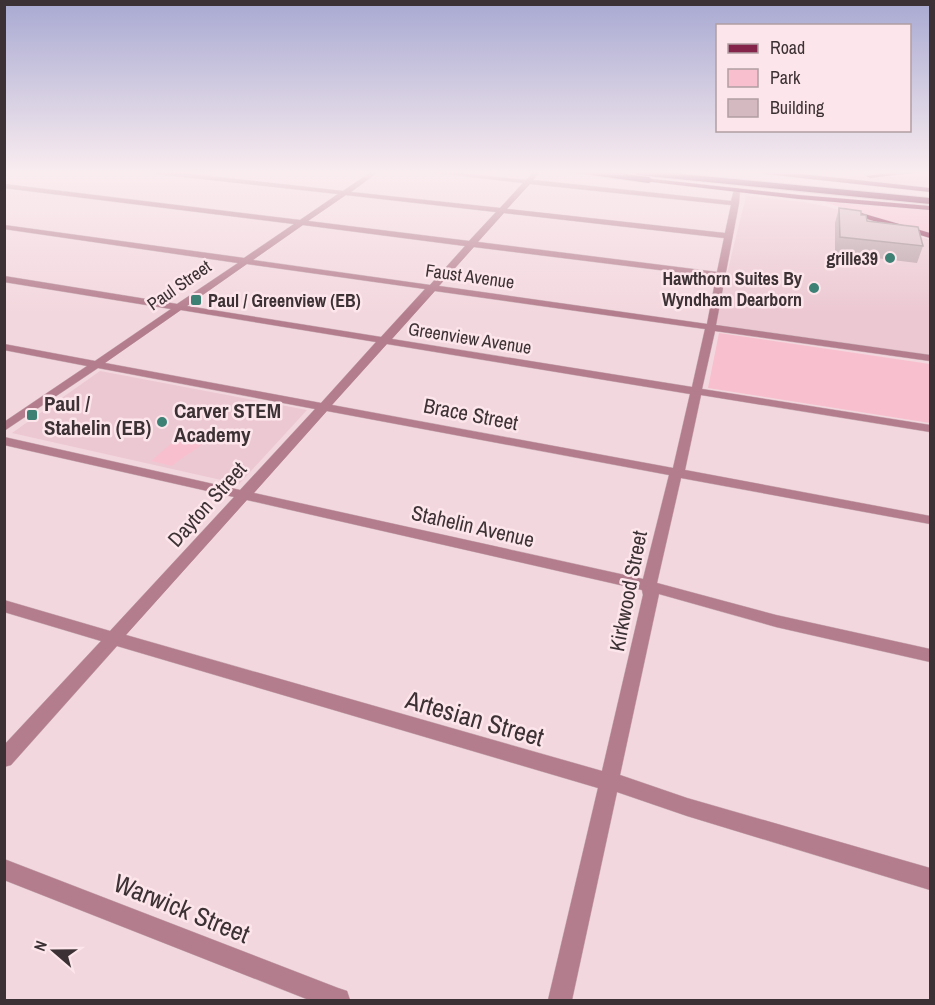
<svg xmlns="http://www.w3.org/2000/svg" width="935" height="1005" font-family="'Archivo Narrow',sans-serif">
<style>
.built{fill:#ecc8d2}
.green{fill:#f8c0cf}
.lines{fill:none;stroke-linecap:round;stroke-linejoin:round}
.minor-casing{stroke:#ceb6bc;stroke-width:1}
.major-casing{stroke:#ceb6bc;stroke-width:1}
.highway-casing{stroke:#ceb6bc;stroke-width:2}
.minor{fill:#b47d8d;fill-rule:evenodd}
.major{fill:#85244a;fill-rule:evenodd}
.highway{fill:#670a34;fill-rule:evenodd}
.wall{fill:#b79fa5}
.building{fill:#d5b9c0;stroke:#958286;stroke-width:1.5}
.poi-dot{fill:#3d8175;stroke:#fde6eb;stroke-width:2}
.labels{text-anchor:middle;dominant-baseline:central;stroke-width:5;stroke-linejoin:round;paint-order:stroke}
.far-poi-label{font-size:18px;font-weight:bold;fill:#3c3134;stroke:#fde6eb;text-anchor:end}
.far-street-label{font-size:18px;fill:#3c3134;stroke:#fde6eb}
.poi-label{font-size:21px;font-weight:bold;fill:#3c3134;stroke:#fde6eb;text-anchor:start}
.street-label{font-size:21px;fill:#3c3134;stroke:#fde6eb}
.near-street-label{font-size:26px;fill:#3c3134;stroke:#fde6eb}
</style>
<rect width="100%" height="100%" fill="#f3d7de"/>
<g class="built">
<polygon points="746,196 805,202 829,207 930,240 930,355 720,325 715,323"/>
<polygon points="100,371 307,410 239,484 12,433"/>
</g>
<g class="green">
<polygon points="930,172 930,188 830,177"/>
<polygon points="824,202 930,210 930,234"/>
<polygon points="719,333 930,364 930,423 708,388"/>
<path d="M 182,434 L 203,438 L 206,441 C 195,452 184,455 172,466 L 151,461 Z"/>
</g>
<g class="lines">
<g class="minor-casing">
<g id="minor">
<path d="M 154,172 L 173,172 L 343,191 L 371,172 L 378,172 L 351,192 L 500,208 L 523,183 L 428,172 L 449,172 L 526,180 L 534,172 L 540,172 L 533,180 L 731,201 L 734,190 L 737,188 L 740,190 L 739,203 L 716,325 L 930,355 L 930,361 L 715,331 L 702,389 L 930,425 L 930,432 L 701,395 L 685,470 L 930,516 L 930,524 L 681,478 L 657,583 L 776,615 L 930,649 L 930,662 L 776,627 L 659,594 L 620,775 L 687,798 L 930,868 L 930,890 L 687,816 L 617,792 L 572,1000 L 548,1000 L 598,788 L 117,646 L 11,765 L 4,767 L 4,745 L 101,641 L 4,612 L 4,600 L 110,631 L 234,497 L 4,445 L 4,437 L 240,490 L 315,409 L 98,368 L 4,431 L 4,422 L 87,366 L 4,350 L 4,344 L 95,361 L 171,309 L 4,282 L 4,276 L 177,304 L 238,263 L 4,229 L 4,225 L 244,258 L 294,224 L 4,188 L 4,184 L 300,220 L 338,194 L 157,174 ZM 530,184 L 731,205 L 725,233 L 507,209 ZM 346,195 L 496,212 L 469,241 L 308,221 ZM 504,213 L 724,238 L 717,272 L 478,242 ZM 303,225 L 465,246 L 430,285 L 253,260 ZM 474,247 L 716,277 L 707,324 L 439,286 ZM 247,264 L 425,289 L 381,337 L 187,306 ZM 435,291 L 705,329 L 692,387 L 392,339 ZM 181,310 L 376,342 L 321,403 L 105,363 ZM 387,344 L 690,394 L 673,468 L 332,405 ZM 327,411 L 669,475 L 643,579 L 254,493 ZM 247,500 L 642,590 L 643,595 L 602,771 L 126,635 Z"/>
<polygon points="4,859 338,988 347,991 350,1000 309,1000 4,880"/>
</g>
</g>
<g class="major-casing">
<g id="major">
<polygon points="566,172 589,172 799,195 930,206 930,210 799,199"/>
<polygon points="762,172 784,172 930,188 930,192 765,174"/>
<polygon points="893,172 921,172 870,178 866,176"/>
<polygon points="844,208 930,233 930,238 844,212"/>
</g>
</g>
<g class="highway-casing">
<g id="highway">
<polygon points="588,172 610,172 649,177 653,180 649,183 592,175"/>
<polygon points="633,172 662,172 930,198 930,204 637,175"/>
</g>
</g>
<use href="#minor" class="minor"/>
<use href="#major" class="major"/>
<use href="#highway" class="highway"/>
</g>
<polygon class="wall" points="839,208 861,215 867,221 923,246 917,263 835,253 835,223"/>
<polygon class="building" points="839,208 861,211 861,215 866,215 867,221 918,227 923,246 840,237"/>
<linearGradient id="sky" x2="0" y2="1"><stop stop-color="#a8a9d2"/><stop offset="0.55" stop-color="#faedf0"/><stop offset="1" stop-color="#faedf0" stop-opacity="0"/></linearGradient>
<rect width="935" height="313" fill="url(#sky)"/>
<g class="poi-dot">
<circle cx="890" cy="258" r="6"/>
<circle cx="814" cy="288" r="6"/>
<rect x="190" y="294" width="12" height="12" rx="3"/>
<rect x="26" y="409" width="12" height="12" rx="3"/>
<circle cx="162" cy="422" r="6"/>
</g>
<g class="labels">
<g class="far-poi-label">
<text x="878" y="258">grille39</text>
<text x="802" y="278">Hawthorn Suites By<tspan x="802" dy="21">Wyndham Dearborn</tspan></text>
<text x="208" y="300" text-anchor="start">Paul / Greenview (EB)</text>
</g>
<g class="far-street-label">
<text transform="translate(470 276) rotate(8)">Faust Avenue</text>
<text transform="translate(179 285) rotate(-35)">Paul Street</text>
<text transform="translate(470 338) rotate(9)">Greenview Avenue</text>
</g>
<g class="poi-label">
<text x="44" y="403">Paul /<tspan x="44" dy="24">Stahelin (EB)</tspan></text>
<text x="174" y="410">Carver STEM<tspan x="174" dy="24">Academy</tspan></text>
</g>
<g class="street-label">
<text transform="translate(471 414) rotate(11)">Brace Street</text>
<text transform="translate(207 504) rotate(-48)">Dayton Street</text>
<text transform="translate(473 526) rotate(13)">Stahelin Avenue</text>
<text transform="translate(628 591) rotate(-79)">Kirkwood Street</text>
</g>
<g class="near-street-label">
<text transform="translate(475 718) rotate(16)">Artesian Street</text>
<text transform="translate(182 908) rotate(22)">Warwick Street</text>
</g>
</g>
<rect width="935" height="1005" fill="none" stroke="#3c3134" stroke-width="12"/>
<rect x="716" y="24" width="195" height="108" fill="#fde6eb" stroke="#b09ea2" stroke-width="1.5"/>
<rect x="728" y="44" width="30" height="9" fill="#85244a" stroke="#b09ea2" stroke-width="1.5"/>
<text x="770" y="54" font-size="18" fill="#3c3134">Road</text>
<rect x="728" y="69" width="30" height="18" fill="#f8c0cf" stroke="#b09ea2" stroke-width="1.5"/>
<text x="770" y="84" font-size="18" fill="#3c3134">Park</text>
<rect x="728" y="99" width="30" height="18" fill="#d5b9c0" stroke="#b09ea2" stroke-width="1.5"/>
<text x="770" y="114" font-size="18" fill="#3c3134">Building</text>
<g transform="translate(54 951) rotate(290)" stroke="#fde6eb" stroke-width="4.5" paint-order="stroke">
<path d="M0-4.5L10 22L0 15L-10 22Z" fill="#3c3134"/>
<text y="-9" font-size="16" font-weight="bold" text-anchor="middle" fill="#3c3134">N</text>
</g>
</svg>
